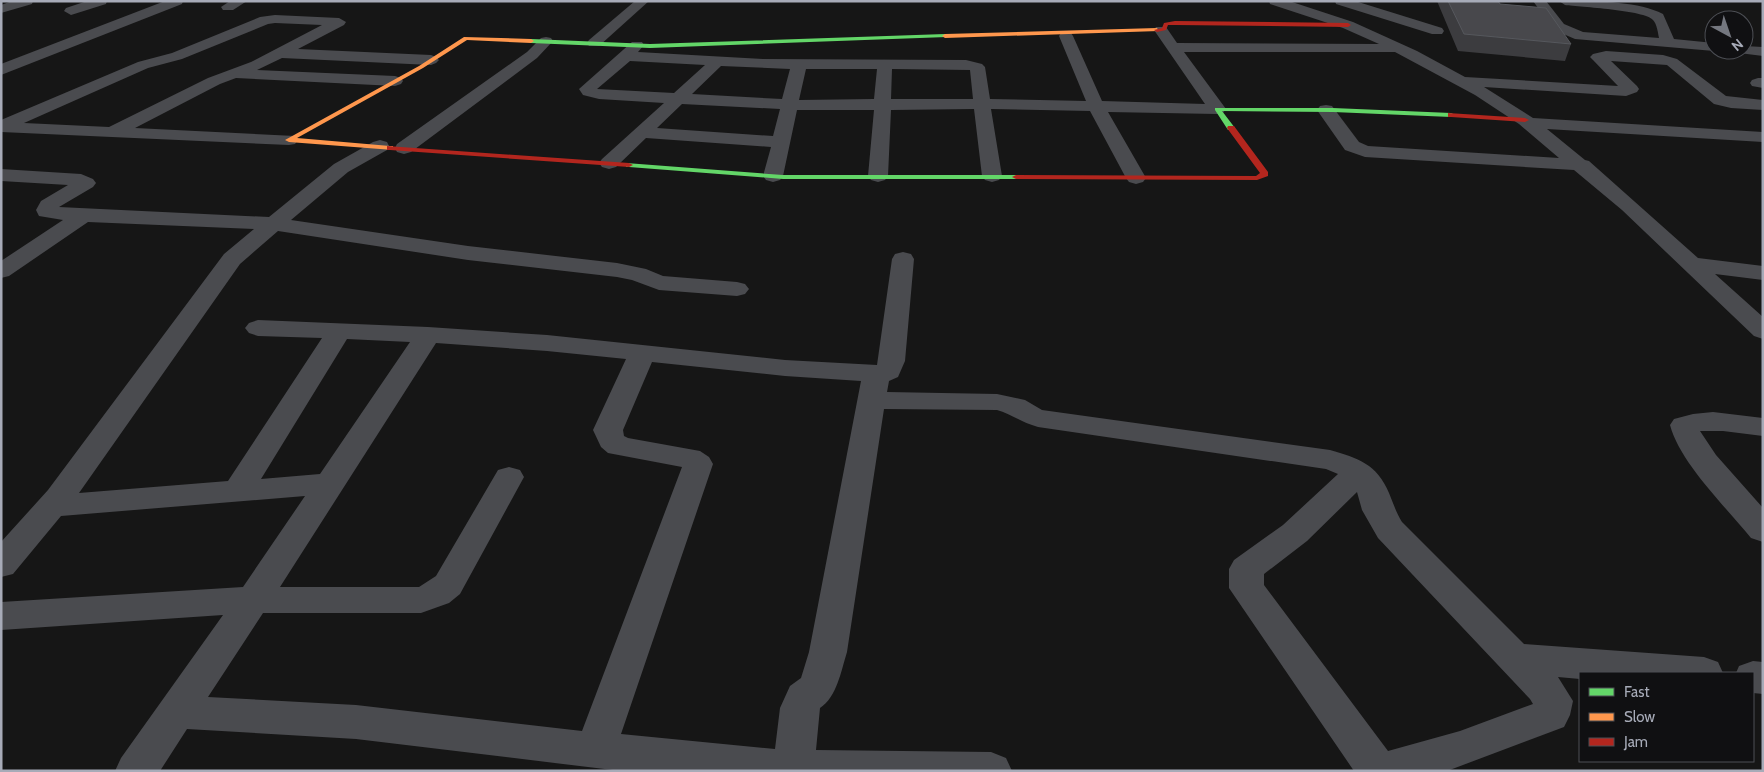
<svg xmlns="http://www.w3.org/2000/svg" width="1764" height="772" font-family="Cabin,sans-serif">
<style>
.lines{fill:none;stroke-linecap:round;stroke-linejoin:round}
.street{fill:#4a4b4f;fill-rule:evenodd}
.fast{fill:#63d668;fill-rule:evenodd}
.slow{fill:#ff974d;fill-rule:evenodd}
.jam{fill:#b3261e;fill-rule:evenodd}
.wall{fill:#3c3c3f}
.building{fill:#48484c;stroke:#56585d}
</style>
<rect width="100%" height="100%" fill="#161616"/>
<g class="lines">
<g class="street">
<polygon points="12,1 33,1 32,4 1,13 1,5"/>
<polygon points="87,1 107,1 106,4 71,15 64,11 66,8"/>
<polygon points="165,1 183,1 182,4 1,75 1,64"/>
<polygon points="230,1 247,1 233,10 223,10 221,7"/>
<polygon points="635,1 649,1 599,46 589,46 587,43 589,40"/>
<path d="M 1269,1 L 1289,1 L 1353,22 L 1417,51 L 1465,77 L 1618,86 L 1593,60 L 1590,57 L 1593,54 L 1606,51 L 1663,55 L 1677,59 L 1726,96 L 1763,100 L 1763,110 L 1731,108 L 1714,104 L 1667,65 L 1611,61 L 1637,86 L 1639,89 L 1637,92 L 1626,96 L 1484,87 L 1533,118 L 1763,132 L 1763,142 L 1547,129 L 1585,160 L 1589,161 L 1698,258 L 1763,266 L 1763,280 L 1715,274 L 1763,317 L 1763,339 L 1754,336 L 1622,210 L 1574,170 L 1365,157 L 1345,150 L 1317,110 L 1320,106 L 1326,105 L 1332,106 L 1359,142 L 1368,146 L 1559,158 L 1519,124 L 1475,95 L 1395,52 L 1184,52 L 1226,109 L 1223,113 L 1217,114 L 1108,112 L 1146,178 L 1143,182 L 1136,184 L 1129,182 L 1126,178 L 1090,111 L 991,109 L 1002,176 L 999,180 L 992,182 L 985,180 L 982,176 L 974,109 L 891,110 L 888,176 L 885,180 L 878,182 L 871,180 L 868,176 L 874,110 L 797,110 L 783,176 L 780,180 L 773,182 L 766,180 L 763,176 L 771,147 L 646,138 L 616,167 L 609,169 L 602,167 L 599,163 L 602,159 L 664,103 L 599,99 L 583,95 L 579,89 L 632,42 L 642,42 L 644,45 L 638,52 L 763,59 L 966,60 L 982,64 L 985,67 L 990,99 L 1086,101 L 1059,36 L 1061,33 L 1071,33 L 1073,36 L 1102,101 L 1205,104 L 1154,30 L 1156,27 L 1166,27 L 1177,43 L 1379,44 L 1343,28 L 1270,4 ZM 630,61 L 705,65 L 674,93 L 597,89 ZM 721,66 L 790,69 L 782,99 L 692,94 ZM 806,69 L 877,69 L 874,99 L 799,100 ZM 892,69 L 970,70 L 973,99 L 891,99 ZM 682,104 L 780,109 L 773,136 L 657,128 Z"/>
<polygon points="1335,1 1355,1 1442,28 1444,31 1442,34 1432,34 1336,4"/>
<path d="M 1533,1 L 1546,1 L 1564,24 L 1583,32 L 1659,38 C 1658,33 1657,24 1653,20 C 1645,10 1580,7 1565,5 L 1559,1 C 1589,1 1636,0 1663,14 L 1674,39 L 1714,43 L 1714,50 L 1719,50 L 1714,51 L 1575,39 L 1554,30 Z"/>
<path d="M 275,15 L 339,18 L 346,22 L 344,25 L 298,49 L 431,55 L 436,57 L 439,60 L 436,63 L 431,65 L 282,58 L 257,70 L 395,76 L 401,78 L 403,81 L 401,84 L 395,86 L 236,78 L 220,84 L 135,128 L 295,136 L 298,140 L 295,144 L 289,145 L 1,132 L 1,120 L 138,62 L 172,53 L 260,17 ZM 275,23 L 322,25 L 251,62 L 208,78 L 109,127 L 24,123 L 148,68 L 182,59 L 268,24 Z"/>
<polygon points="546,37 551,38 553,41 537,58 411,152 404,154 397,152 395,148 397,144 527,52 541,38"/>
<polygon points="1744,46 1763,47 1763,56 1739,53 1737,50 1744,50"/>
<polygon points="1758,78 1763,78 1763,88 1752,86 1750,83 1752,80"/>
<path d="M 380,140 L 387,142 L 389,146 L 387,150 L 348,172 L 291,220 L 468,246 L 617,263 L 646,269 L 663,276 L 737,282 L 745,284 L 749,289 L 745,294 L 737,296 L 659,290 L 632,280 L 617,277 L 468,260 L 278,231 L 240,264 L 79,493 L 228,481 L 322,338 L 258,336 L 249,333 L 245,328 L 249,323 L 258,320 L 428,327 L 547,335 L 785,360 L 877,365 L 892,259 L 895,254 L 903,252 L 911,254 L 914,259 L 905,361 L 898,377 L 889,381 L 887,392 L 997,394 L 1025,400 L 1042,410 L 1330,450 C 1358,458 1377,464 1389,493 C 1393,503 1396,512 1402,522 L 1524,644 L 1704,657 L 1718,662 L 1723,673 L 1580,673 L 1580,679 L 1558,677 L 1573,701 L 1570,715 L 1564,727 L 1447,771 L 1354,771 L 1229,588 L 1229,569 L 1234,560 L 1283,525 L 1338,474 L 1326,469 L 1038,427 C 1022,423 1011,414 997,410 L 884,409 L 847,652 C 841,671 837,697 820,708 L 816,750 L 991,752 L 1006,758 L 1012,771 L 621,771 L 356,739 L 187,729 L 160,771 L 115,771 L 121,758 L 223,615 L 1,630 L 1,602 L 243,587 L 305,496 L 61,516 L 13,574 L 1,577 L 1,542 L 48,490 L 224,254 L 254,229 L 88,222 L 9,276 L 1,278 L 1,261 L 63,220 L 39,216 L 36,210 L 41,201 L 68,185 L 1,181 L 1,169 L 81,174 L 93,179 L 96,183 L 93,187 L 59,207 L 269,217 L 334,164 L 373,142 ZM 347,339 L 410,342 L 320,474 L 261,479 ZM 436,343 L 547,351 L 626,359 L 593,430 L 601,447 L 608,453 L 682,467 L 582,731 L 356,705 L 208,697 L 263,613 L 421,613 L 449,603 L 460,594 L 524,477 L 520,470 L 509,467 L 498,470 L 436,576 L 419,587 L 280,587 ZM 652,362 L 785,376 L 861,381 L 809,652 L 801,678 L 790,686 L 780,708 L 775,749 L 621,734 L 713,464 L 709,457 L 700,451 L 628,438 L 624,436 L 623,430 ZM 1357,492 L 1362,510 L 1378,538 L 1530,699 L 1533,704 L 1460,731 L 1388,751 L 1264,585 L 1264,574 L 1307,541 Z"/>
<path d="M 1713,412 L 1763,418 L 1763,436 L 1723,431 L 1700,431 L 1716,455 L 1763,508 L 1763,542 L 1751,538 C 1726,507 1680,463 1670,425 L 1674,419 L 1693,414 Z"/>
<polygon points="1753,661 1763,662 1763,694 1753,693 1753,673 1736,673 1739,666"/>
</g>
<g class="fast">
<polygon points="945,34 948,36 947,37 650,48 531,43 528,41 531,39 650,44"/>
<polygon points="1215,108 1333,108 1451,113 1455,115 1451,117 1333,112 1222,111 1235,128 1231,130 1228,130 1215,110"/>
<polygon points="626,163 783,175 1016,175 1020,177 1016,179 783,179 629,167 626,167"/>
</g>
<g class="slow">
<polygon points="1157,28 1159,31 945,38 942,36 945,34"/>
<polygon points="464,37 531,39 534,41 531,43 467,40 423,68 297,138 390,146 393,146 393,150 289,142 285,140 419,66"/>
</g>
<g class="jam">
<polygon points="1175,21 1348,23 1351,25 1348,27 1175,25 1168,25 1166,30 1157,32 1154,30 1162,28 1164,23"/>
<polygon points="1448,113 1525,118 1529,120 1525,122 1451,117 1448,117"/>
<polygon points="1228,126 1234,126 1268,172 1268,176 1257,180 1016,179 1012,177 1016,175 1256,176 1260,173 1227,128"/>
<polygon points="387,146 629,163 633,165 629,167 390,150 387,150"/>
</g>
</g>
<polygon class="wall" points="1437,1 1498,1 1500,4 1571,44 1565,61 1458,51"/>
<polygon class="building" points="1448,1 1498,1 1500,4 1546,8 1571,44 1464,34"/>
<rect width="1764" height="772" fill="none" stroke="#a7abb8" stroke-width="5"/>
<rect x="1579" y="672" width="175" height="90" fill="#101012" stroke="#4c4e54"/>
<rect x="1589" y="688" width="25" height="8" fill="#63d668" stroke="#4c4e54"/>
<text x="1624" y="697" font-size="15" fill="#a7abb8">Fast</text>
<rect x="1589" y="713" width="25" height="8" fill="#ff974d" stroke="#4c4e54"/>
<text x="1624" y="722" font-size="15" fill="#a7abb8">Slow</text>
<rect x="1589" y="738" width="25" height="8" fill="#b3261e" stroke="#4c4e54"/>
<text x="1624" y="747" font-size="15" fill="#a7abb8">Jam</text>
<g transform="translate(1729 35) rotate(140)"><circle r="24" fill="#101012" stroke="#4c4e54"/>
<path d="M0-4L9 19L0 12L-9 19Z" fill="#74777f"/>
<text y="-8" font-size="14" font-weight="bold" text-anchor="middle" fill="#a7abb8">N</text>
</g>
</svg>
